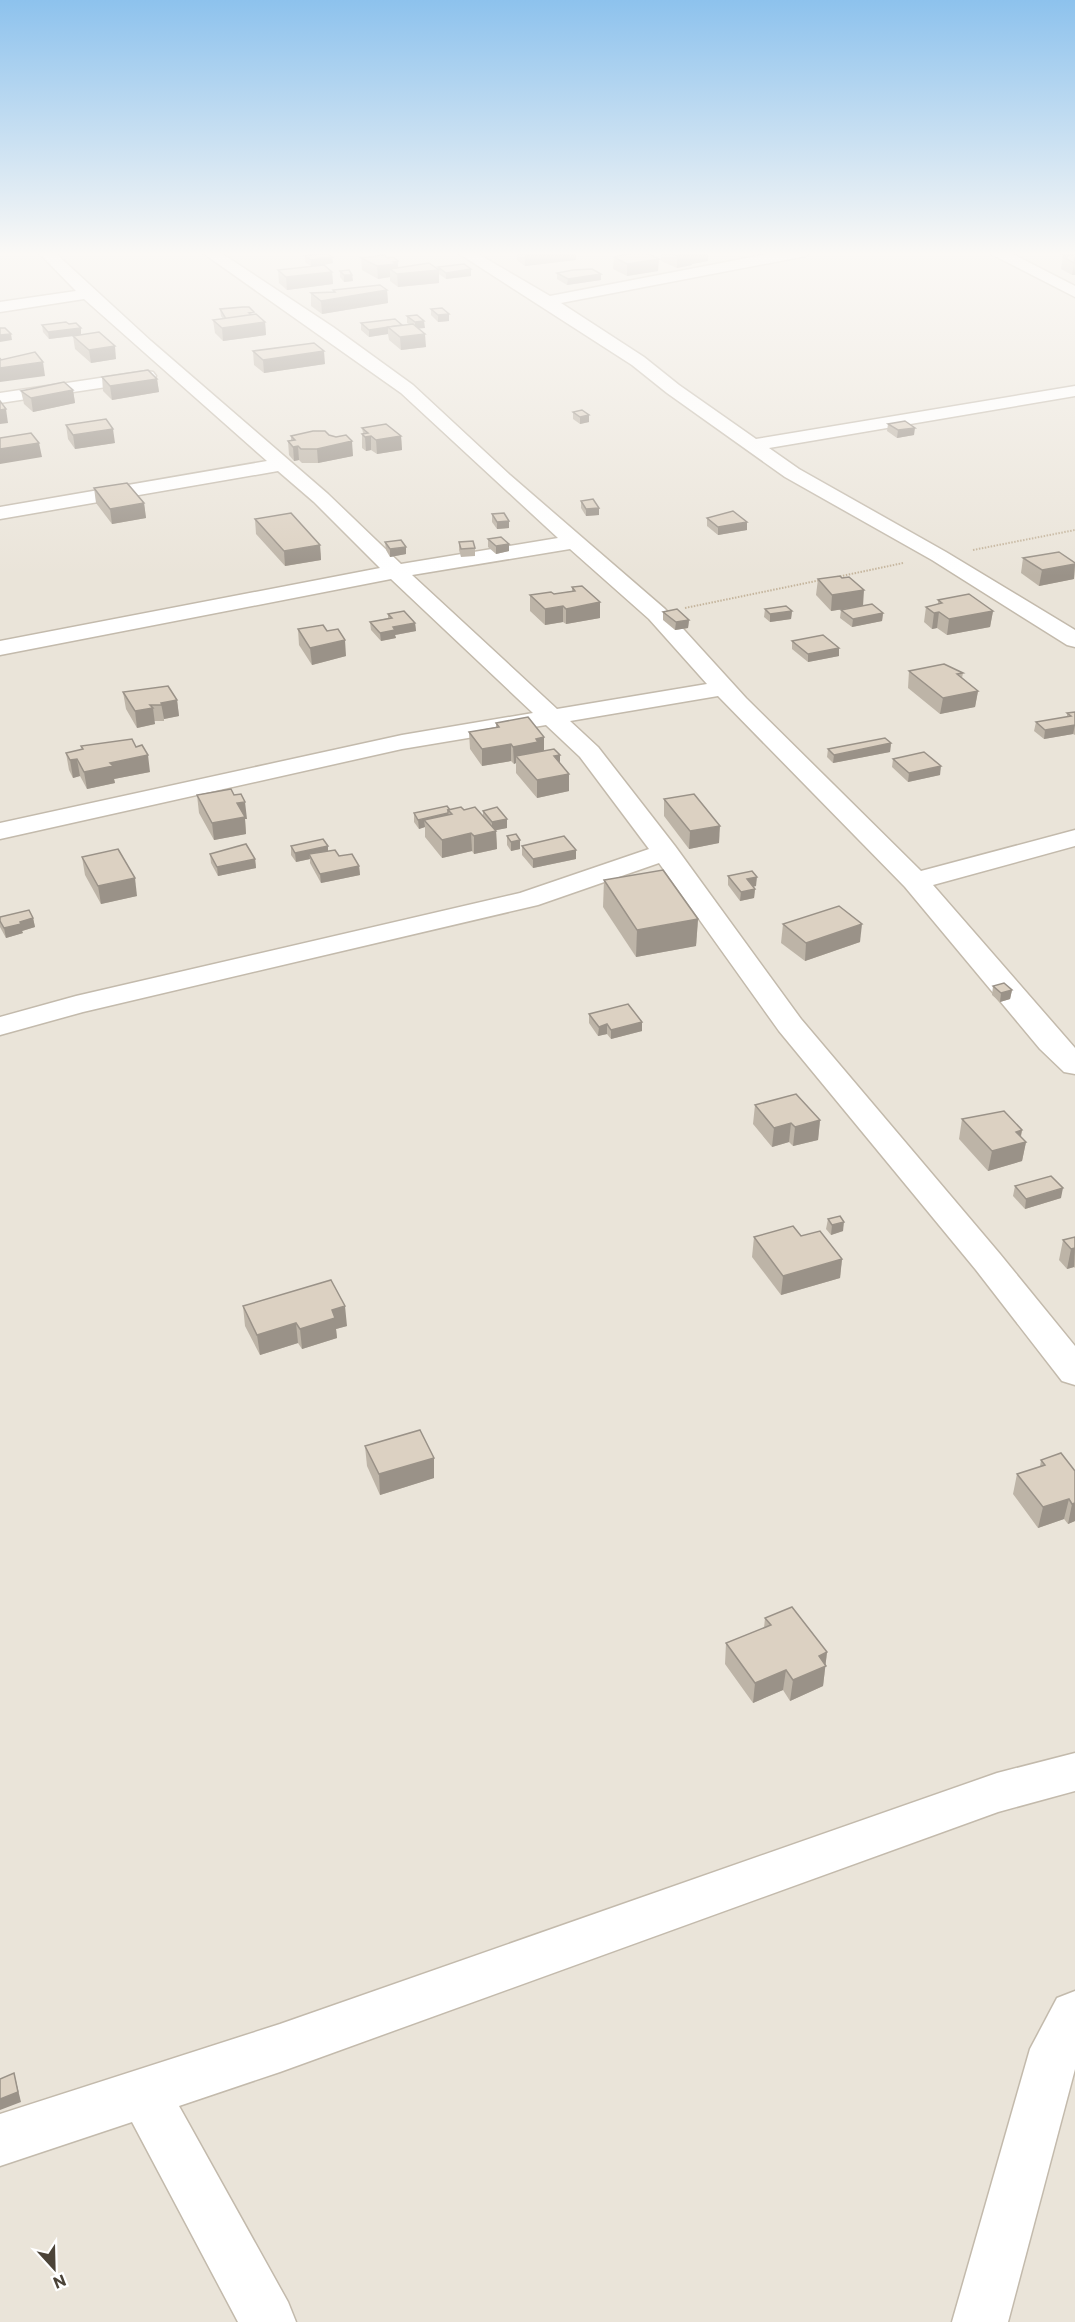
<svg xmlns="http://www.w3.org/2000/svg" width="1075" height="2322" font-family="Commissioner,sans-serif">
<style>
.residential{fill:#eae4d9}
.lines{fill:none;stroke-linecap:round;stroke-linejoin:round}
.street-casing{stroke:#c3baac;stroke-width:3}
.path{stroke:#c5b59d;stroke-width:2;stroke-dasharray:1.5 1.5;stroke-linecap:butt}
.street{fill:#fff;fill-rule:evenodd}
.wall{fill:#bdb4a7}
.shaded-wall{fill:#9a9288}
.building{fill:#dcd1c2;stroke:#9a9288;stroke-width:1.5}
</style>
<rect width="100%" height="100%" fill="#f6f2eb"/>
<rect class="residential" x="0" y="251" width="1075" height="2071"/>
<g class="lines">
<g class="street-casing">
<g id="street">
<path d="M 37,251 L 53,251 L 151,341 L 328,494 L 401,564 L 558,538 L 401,393 L 200,251 L 218,251 L 333,327 L 413,385 L 510,475 L 665,609 L 746,698 L 921,871 L 1075,830 L 1075,846 L 933,885 L 1075,1048 L 1075,1074 L 1064,1072 L 1040,1049 L 905,887 L 718,696 L 570,721 L 598,747 L 675,846 L 801,1019 L 1000,1254 L 1075,1346 L 1075,1385 L 1062,1381 L 976,1270 L 779,1031 L 659,863 L 538,905 L 83,1012 L 0,1035 L 0,1017 L 76,996 L 520,893 L 649,849 L 580,757 L 546,725 L 402,749 L 0,839 L 0,823 L 402,735 L 533,713 L 391,579 L 0,655 L 0,641 L 380,568 L 314,502 L 278,471 L 0,519 L 0,507 L 267,461 L 84,299 L 0,312 L 0,302 L 76,291 ZM 570,549 L 649,619 L 707,684 L 557,709 L 412,575 Z"/>
<polygon points="455,251 473,251 550,296 783,251 813,251 806,256 561,303 644,357 679,385 756,439 1075,386 1075,396 769,448 799,469 946,552 1075,630 1075,647 1067,645 932,560 785,477 667,393 632,365"/>
<polygon points="988,251 1007,251 1075,286 1075,297 991,254"/>
<polygon points="147,371 153,372 156,376 153,380 0,403 0,393"/>
<polygon points="1075,1753 1075,1791 998,1812 280,2072 179,2106 288,2302 296,2322 238,2322 132,2122 0,2166 0,2114 280,2024 997,1773"/>
<polygon points="1075,1991 1075,2069 1008,2322 952,2322 1030,2049 1057,1998"/>
</g>
</g>
<g class="path">
<polyline points="973,550 1075,530"/>
<polyline points="837,577 903,563"/>
<polyline points="685,608 821,580"/>
</g>
<use href="#street" class="street"/>
</g>
<g class="wall">
<polygon points="517,251 576,251 576,260 525,266 517,260"/>
<polygon points="661,251 708,251 708,261 692,264 692,265 677,268 661,261"/>
<polygon points="1052,251 1075,251 1063,256"/>
<polygon points="626,253 658,271 627,276 613,269 614,257 626,255"/>
<polygon points="1075,255 1075,275 1072,275 1061,269 1063,257"/>
<polygon points="305,256 332,257 333,263 324,265 332,272 333,284 287,290 279,283 278,270 311,266 305,262"/>
<polygon points="361,258 398,268 438,270 438,267 471,269 471,276 446,279 439,274 439,283 398,287 390,281 390,277 378,279 362,270"/>
<polygon points="340,271 352,275 353,281 344,282 340,277"/>
<polygon points="557,273 601,274 601,280 567,285 557,279"/>
<polygon points="333,290 387,290 388,303 322,314 311,306 311,293 333,292"/>
<polygon points="220,309 254,315 265,322 266,335 223,341 215,333 213,320 223,319 221,316"/>
<polygon points="431,309 449,314 449,321 438,322 431,315"/>
<polygon points="407,316 425,328 419,328 426,347 401,350 389,340 388,334 369,337 361,330 361,323 402,325 409,324 407,323"/>
<polygon points="69,324 81,328 81,334 116,359 91,363 75,349 73,336 49,339 43,332 42,325"/>
<polygon points="253,351 325,364 264,373 254,365"/>
<polygon points="102,377 157,379 159,392 112,400 103,391"/>
<polygon points="73,390 75,403 33,412 24,404 21,391"/>
<polygon points="573,412 589,415 589,422 580,424 573,419"/>
<polygon points="888,424 914,435 897,438 887,431"/>
<polygon points="66,425 115,443 75,449 68,439"/>
<polygon points="362,428 401,436 402,450 377,454 371,450 366,451 362,448 362,434 363,433"/>
<polygon points="329,435 353,456 318,463 302,463 299,460 294,461 289,455 288,441 291,441 291,436"/>
<polygon points="94,488 144,503 146,518 112,524 96,503"/>
<polygon points="581,501 599,508 599,515 586,516 581,508"/>
<polygon points="492,514 509,528 497,529 492,522"/>
<polygon points="707,518 747,530 718,535 707,526"/>
<polygon points="255,519 320,545 321,560 285,566 256,534"/>
<polygon points="488,539 509,544 509,551 496,554 488,547"/>
<polygon points="385,542 406,554 390,557 386,550"/>
<polygon points="459,542 475,548 475,556 461,557 459,550"/>
<polygon points="1023,558 1075,563 1074,579 1039,586 1021,573"/>
<polygon points="818,579 863,606 883,613 882,621 852,627 840,618 841,610 855,607 831,611 816,595"/>
<polygon points="572,587 600,618 566,624 563,622 545,625 530,611 530,595 554,594 572,591"/>
<polygon points="938,600 993,611 990,627 947,635 937,628 932,629 924,622 926,607 938,604"/>
<polygon points="765,609 792,611 791,619 770,622 764,617"/>
<polygon points="663,612 689,620 688,628 675,630 663,620"/>
<polygon points="388,614 415,623 416,631 395,635 396,638 381,641 371,630 370,622 388,618"/>
<polygon points="298,629 327,631 346,656 312,665 299,645"/>
<polygon points="792,641 839,648 839,656 808,662 792,649"/>
<polygon points="909,671 963,673 962,678 978,691 975,707 940,714 908,688"/>
<polygon points="123,692 177,700 179,716 164,719 164,721 154,721 155,724 137,728 126,709"/>
<polygon points="1075,712 1075,735 1073,734 1044,739 1034,731 1036,722 1067,717 1067,713"/>
<polygon points="496,723 544,751 560,763 569,774 569,791 537,798 516,773 516,763 514,764 511,761 482,766 470,749 469,732 496,727"/>
<polygon points="891,743 890,752 833,763 827,757 828,749"/>
<polygon points="81,746 150,772 114,779 115,783 87,789 80,776 73,778 69,770 66,753 82,750"/>
<polygon points="893,759 940,775 908,782 892,767"/>
<polygon points="197,795 247,819 245,819 246,834 214,840 199,813"/>
<polygon points="664,799 719,843 689,849 664,816"/>
<polygon points="450,810 464,810 483,815 483,811 507,819 507,828 496,830 497,849 474,854 472,851 442,858 425,837 425,827 419,829 414,822 414,813"/>
<polygon points="507,836 520,849 511,851 507,845"/>
<polygon points="291,846 328,851 359,866 360,875 321,883 310,863 310,859 296,862 291,855"/>
<polygon points="522,846 576,859 533,868 522,855"/>
<polygon points="210,854 255,859 256,868 218,876 211,863"/>
<polygon points="82,857 137,896 101,904 85,875"/>
<polygon points="728,876 756,886 753,887 755,889 754,898 740,901 728,885"/>
<polygon points="604,880 698,919 696,946 636,957 603,907"/>
<polygon points="0,917 33,918 35,927 22,931 23,933 6,938 0,927"/>
<polygon points="783,924 860,942 805,961 781,943"/>
<polygon points="993,986 1012,990 1010,999 1000,1002 992,995"/>
<polygon points="589,1014 642,1031 611,1039 607,1034 598,1036 589,1023"/>
<polygon points="755,1105 820,1120 818,1140 793,1146 789,1142 772,1147 753,1124"/>
<polygon points="962,1119 1022,1130 1021,1137 1026,1142 1022,1161 988,1171 959,1139"/>
<polygon points="1015,1186 1061,1198 1025,1209 1013,1196"/>
<polygon points="828,1219 843,1231 831,1235 826,1229"/>
<polygon points="801,1236 842,1259 840,1278 781,1295 752,1257 754,1237"/>
<polygon points="1075,1237 1075,1268 1074,1267 1067,1269 1059,1260 1063,1240"/>
<polygon points="243,1306 347,1326 336,1329 337,1338 302,1349 298,1343 260,1355 245,1326"/>
<polygon points="365,1446 434,1458 434,1478 380,1495 367,1466"/>
<polygon points="1041,1460 1075,1471 1075,1521 1068,1524 1064,1519 1038,1528 1013,1494 1017,1474 1040,1467"/>
<polygon points="765,1618 827,1652 823,1686 790,1701 783,1690 753,1703 725,1664 726,1643 764,1628"/>
</g>
<g class="shaded-wall">
<polygon points="554,251 576,251 576,260 525,266 525,253"/>
<polygon points="695,251 708,251 708,261 692,264 692,265 677,268 677,256"/>
<polygon points="1064,251 1075,251 1075,255 1063,256"/>
<polygon points="332,257 333,263 311,267 311,260"/>
<polygon points="659,259 658,271 627,276 627,264"/>
<polygon points="398,261 398,273 390,269 390,277 378,279 377,266"/>
<polygon points="1074,263 1075,275 1072,275"/>
<polygon points="471,269 471,276 446,279 446,273"/>
<polygon points="439,270 439,283 398,287 397,274"/>
<polygon points="332,272 333,284 287,290 286,277"/>
<polygon points="601,274 601,280 567,285 568,279"/>
<polygon points="344,275 352,275 353,281 344,282"/>
<polygon points="387,290 388,303 322,314 321,301"/>
<polygon points="449,314 449,321 438,322 438,315"/>
<polygon points="424,321 425,328 415,329 415,322"/>
<polygon points="265,322 266,335 223,341 222,328"/>
<polygon points="388,327 388,334 369,337 369,330"/>
<polygon points="81,328 81,335 49,339 48,332"/>
<polygon points="11,334 12,340 0,342 0,335"/>
<polygon points="425,334 426,347 401,350 400,337"/>
<polygon points="115,346 116,359 91,363 89,350"/>
<polygon points="324,351 325,364 264,373 263,360"/>
<polygon points="43,362 45,376 0,382 0,368"/>
<polygon points="157,379 159,392 112,400 110,386"/>
<polygon points="73,390 75,403 33,412 31,398"/>
<polygon points="6,409 8,423 0,424 0,410"/>
<polygon points="589,415 589,422 580,424 580,417"/>
<polygon points="915,428 914,435 897,438 898,430"/>
<polygon points="113,429 115,443 75,449 73,435"/>
<polygon points="371,436 371,450 366,451 365,437"/>
<polygon points="401,436 402,450 377,454 376,440"/>
<polygon points="352,441 353,456 318,463 317,449"/>
<polygon points="39,443 42,457 0,464 0,449"/>
<polygon points="298,446 299,460 294,461 293,447"/>
<polygon points="144,503 146,518 112,524 110,509"/>
<polygon points="599,508 599,515 586,516 586,509"/>
<polygon points="509,521 509,528 497,529 497,522"/>
<polygon points="747,522 747,530 718,535 718,527"/>
<polygon points="509,544 509,551 496,554 496,546"/>
<polygon points="320,545 321,560 285,566 284,551"/>
<polygon points="406,547 406,554 390,557 390,549"/>
<polygon points="1075,564 1074,579 1039,586 1042,570"/>
<polygon points="864,590 863,606 831,611 832,595"/>
<polygon points="600,602 600,618 566,624 566,609"/>
<polygon points="563,606 563,622 545,625 545,609"/>
<polygon points="792,611 791,619 770,622 770,614"/>
<polygon points="993,611 990,627 947,635 949,619"/>
<polygon points="939,612 937,628 932,629 934,613"/>
<polygon points="883,613 882,621 852,627 853,619"/>
<polygon points="689,620 688,628 675,630 676,622"/>
<polygon points="415,623 416,631 395,635 396,638 381,641 380,633 393,627"/>
<polygon points="345,640 346,656 312,665 310,648"/>
<polygon points="839,648 839,656 808,662 808,654"/>
<polygon points="978,691 975,707 940,714 943,698"/>
<polygon points="177,700 179,716 164,719 161,703"/>
<polygon points="153,708 155,724 137,728 135,711"/>
<polygon points="1075,725 1073,734 1044,739 1045,730"/>
<polygon points="544,737 544,754 516,756 516,763 514,764 513,747 536,739"/>
<polygon points="891,743 890,752 833,763 834,755"/>
<polygon points="511,744 511,761 482,766 482,749"/>
<polygon points="148,755 150,772 114,779 115,783 87,789 84,772 110,763"/>
<polygon points="560,755 560,772 554,756"/>
<polygon points="77,759 80,776 73,778 70,760"/>
<polygon points="941,766 940,775 908,782 909,773"/>
<polygon points="569,774 569,791 537,798 537,780"/>
<polygon points="245,802 247,819 245,819 246,834 214,840 212,823 237,803"/>
<polygon points="448,813 449,822 424,820 425,827 419,829 418,820"/>
<polygon points="507,819 507,828 492,831 492,822"/>
<polygon points="720,826 719,843 689,849 690,831"/>
<polygon points="496,831 497,849 474,854 474,836"/>
<polygon points="471,833 472,851 442,858 442,840"/>
<polygon points="520,840 520,849 511,851 511,842"/>
<polygon points="328,846 328,855 309,854 310,859 296,862 295,853"/>
<polygon points="576,850 576,859 533,868 533,859"/>
<polygon points="255,859 256,868 218,876 217,867"/>
<polygon points="359,866 360,875 321,883 320,874"/>
<polygon points="757,877 756,886 746,888 747,879"/>
<polygon points="135,878 137,896 101,904 98,886"/>
<polygon points="755,889 754,898 740,901 741,892"/>
<polygon points="33,918 35,927 22,931 23,933 6,938 4,928 20,922"/>
<polygon points="698,919 696,946 636,957 637,930"/>
<polygon points="862,924 860,942 805,961 806,943"/>
<polygon points="1012,990 1010,999 1000,1002 1001,993"/>
<polygon points="642,1022 642,1031 611,1039 611,1030"/>
<polygon points="607,1024 607,1034 598,1036 599,1027"/>
<polygon points="820,1120 818,1140 793,1146 795,1127"/>
<polygon points="791,1123 789,1142 772,1147 774,1128"/>
<polygon points="1022,1130 1019,1144 1026,1142 1022,1161 988,1171 992,1151 1016,1132"/>
<polygon points="1063,1188 1061,1198 1025,1209 1026,1199"/>
<polygon points="844,1222 843,1231 831,1235 832,1225"/>
<polygon points="1075,1248 1074,1267 1067,1269 1071,1249"/>
<polygon points="842,1259 840,1278 781,1295 783,1276"/>
<polygon points="345,1306 347,1326 336,1329 337,1338 302,1349 300,1329 332,1310"/>
<polygon points="296,1323 298,1343 260,1355 257,1335"/>
<polygon points="434,1458 434,1478 380,1495 379,1474"/>
<polygon points="1069,1499 1064,1519 1038,1528 1043,1507"/>
<polygon points="1075,1503 1075,1521 1068,1524 1072,1504"/>
<polygon points="827,1652 823,1686 790,1701 793,1680 819,1656"/>
<polygon points="786,1670 783,1690 753,1703 755,1683"/>
<polygon points="14,2073 21,2102 0,2110 0,2099"/>
</g>
<g class="building">
<polygon points="521,251 554,251 525,253"/>
<polygon points="643,251 659,259 627,264 614,257 628,254 626,253"/>
<polygon points="666,251 695,251 690,252 692,253 677,256"/>
<polygon points="326,253 332,257 311,260 305,256"/>
<polygon points="384,255 388,258 393,257 398,261 393,262 396,264 377,266 361,258"/>
<polygon points="1075,255 1074,263 1063,257"/>
<polygon points="429,263 439,270 397,274 390,269"/>
<polygon points="464,264 471,269 446,273 438,267"/>
<polygon points="324,265 332,272 286,277 278,270"/>
<polygon points="592,269 601,274 568,279 557,273 573,270"/>
<polygon points="349,270 352,275 344,275 340,271"/>
<polygon points="380,285 387,290 321,301 311,293 335,292 333,290"/>
<polygon points="243,307 249,307 254,312 249,313 252,315 226,319 220,309"/>
<polygon points="442,308 449,314 438,315 431,309"/>
<polygon points="256,314 265,322 222,328 213,320"/>
<polygon points="417,315 424,321 415,322 407,316"/>
<polygon points="395,319 402,325 369,330 361,323"/>
<polygon points="66,322 69,324 76,323 81,328 48,332 42,325"/>
<polygon points="413,324 425,334 400,337 388,327"/>
<polygon points="0,328 5,328 11,334 0,335"/>
<polygon points="99,332 115,346 89,350 73,336"/>
<polygon points="314,343 324,351 263,360 253,351"/>
<polygon points="35,352 43,362 0,368 0,358 1,360"/>
<polygon points="148,370 157,379 110,386 102,377"/>
<polygon points="64,382 73,390 31,398 21,391"/>
<polygon points="0,401 6,409 0,410"/>
<polygon points="582,410 589,415 580,417 573,412"/>
<polygon points="106,419 113,429 73,435 66,425"/>
<polygon points="905,421 915,428 898,430 888,424"/>
<polygon points="386,424 401,436 376,440 371,436 365,437 362,434 368,433 362,428"/>
<polygon points="313,431 325,431 329,435 336,437 346,435 352,441 317,449 301,449 298,446 293,447 288,441 295,440 291,436"/>
<polygon points="31,433 39,443 0,449 0,438"/>
<polygon points="127,483 144,503 110,509 94,488"/>
<polygon points="593,499 599,508 586,509 581,501"/>
<polygon points="733,511 747,522 718,527 707,518"/>
<polygon points="291,513 320,545 284,551 255,519"/>
<polygon points="504,513 509,521 497,522 492,514"/>
<polygon points="501,537 509,544 496,546 488,539"/>
<polygon points="401,540 406,547 390,549 385,542"/>
<polygon points="473,541 475,548 461,549 459,542"/>
<polygon points="1059,552 1075,563 1075,564 1042,570 1023,558"/>
<polygon points="840,576 842,578 849,577 864,590 832,595 818,579"/>
<polygon points="582,586 600,602 566,609 563,606 545,609 530,595 551,592 554,594 575,591 572,587"/>
<polygon points="969,594 993,611 949,619 939,612 934,613 926,607 942,603 938,600"/>
<polygon points="872,604 883,613 853,619 841,610"/>
<polygon points="786,606 792,611 770,614 765,609"/>
<polygon points="677,609 689,620 676,622 663,612"/>
<polygon points="404,611 415,623 393,627 395,630 380,633 370,622 392,618 388,614"/>
<polygon points="323,625 327,631 338,629 345,640 310,648 298,629"/>
<polygon points="823,635 839,648 808,654 792,641"/>
<polygon points="944,664 963,673 957,674 978,691 943,698 909,671"/>
<polygon points="168,686 177,700 161,703 162,705 150,705 153,708 135,711 123,692"/>
<polygon points="1075,712 1075,725 1045,730 1036,722 1071,716 1067,713"/>
<polygon points="528,717 544,737 536,739 538,742 513,747 511,744 482,749 469,732 499,727 496,723"/>
<polygon points="885,738 891,743 834,755 828,749"/>
<polygon points="132,739 136,747 142,745 148,755 110,763 113,766 84,772 77,759 70,760 66,753 83,749 81,746"/>
<polygon points="554,749 560,755 554,756 569,774 537,780 516,756"/>
<polygon points="924,752 941,766 909,773 893,759"/>
<polygon points="231,789 234,795 241,794 245,802 237,803 245,817 212,823 197,795"/>
<polygon points="694,794 720,826 690,831 664,799"/>
<polygon points="447,806 450,810 448,810 448,813 418,820 414,813"/>
<polygon points="461,807 464,810 475,807 496,831 474,836 471,833 442,840 424,820 452,814 448,810"/>
<polygon points="497,807 507,819 492,822 483,811"/>
<polygon points="516,834 520,840 511,842 507,836"/>
<polygon points="564,836 576,850 533,859 522,846"/>
<polygon points="323,839 328,846 295,853 291,846"/>
<polygon points="246,844 255,859 217,867 210,854"/>
<polygon points="118,849 135,878 98,886 82,857"/>
<polygon points="335,850 339,856 352,854 359,866 320,874 309,854"/>
<polygon points="663,870 698,919 637,930 604,880"/>
<polygon points="752,871 757,877 747,879 755,889 741,892 728,876"/>
<polygon points="839,906 862,924 806,943 783,924"/>
<polygon points="29,910 33,918 20,922 21,924 4,928 0,921 0,917"/>
<polygon points="1004,983 1012,990 1001,993 993,986"/>
<polygon points="628,1004 642,1022 611,1030 607,1024 599,1027 589,1014"/>
<polygon points="796,1094 820,1120 795,1127 791,1123 774,1128 755,1105"/>
<polygon points="1004,1111 1022,1130 1016,1132 1026,1142 992,1151 962,1119"/>
<polygon points="1051,1176 1063,1188 1026,1199 1015,1186"/>
<polygon points="840,1216 844,1222 832,1225 828,1219"/>
<polygon points="793,1226 801,1236 820,1231 842,1259 783,1276 754,1237"/>
<polygon points="1075,1237 1075,1248 1071,1249 1063,1240"/>
<polygon points="331,1280 345,1306 332,1310 335,1318 300,1329 296,1323 257,1335 243,1306"/>
<polygon points="420,1430 434,1458 379,1474 365,1446"/>
<polygon points="1061,1453 1075,1471 1075,1503 1072,1504 1069,1499 1043,1507 1017,1474 1045,1465 1041,1460"/>
<polygon points="792,1607 827,1652 819,1656 826,1666 793,1680 786,1670 755,1683 726,1643 771,1625 765,1618"/>
<polygon points="14,2073 18,2092 0,2099 0,2079"/>
</g>
<linearGradient id="sky" x2="0" y2="1"><stop stop-color="#8dc2ed"/><stop offset="0.44" stop-color="#fbf9f6"/><stop offset="1" stop-color="#fbf9f6" stop-opacity="0"/></linearGradient>
<rect width="1075" height="576" fill="url(#sky)"/>
<g transform="translate(54 2268) rotate(158)" stroke="#ffffff" stroke-width="4.5" paint-order="stroke">
<path d="M0-4.5L10 22L0 15L-10 22Z" fill="#4b4338"/>
<text y="-9" font-size="16" font-weight="bold" text-anchor="middle" fill="#4b4338">N</text>
</g>
</svg>
